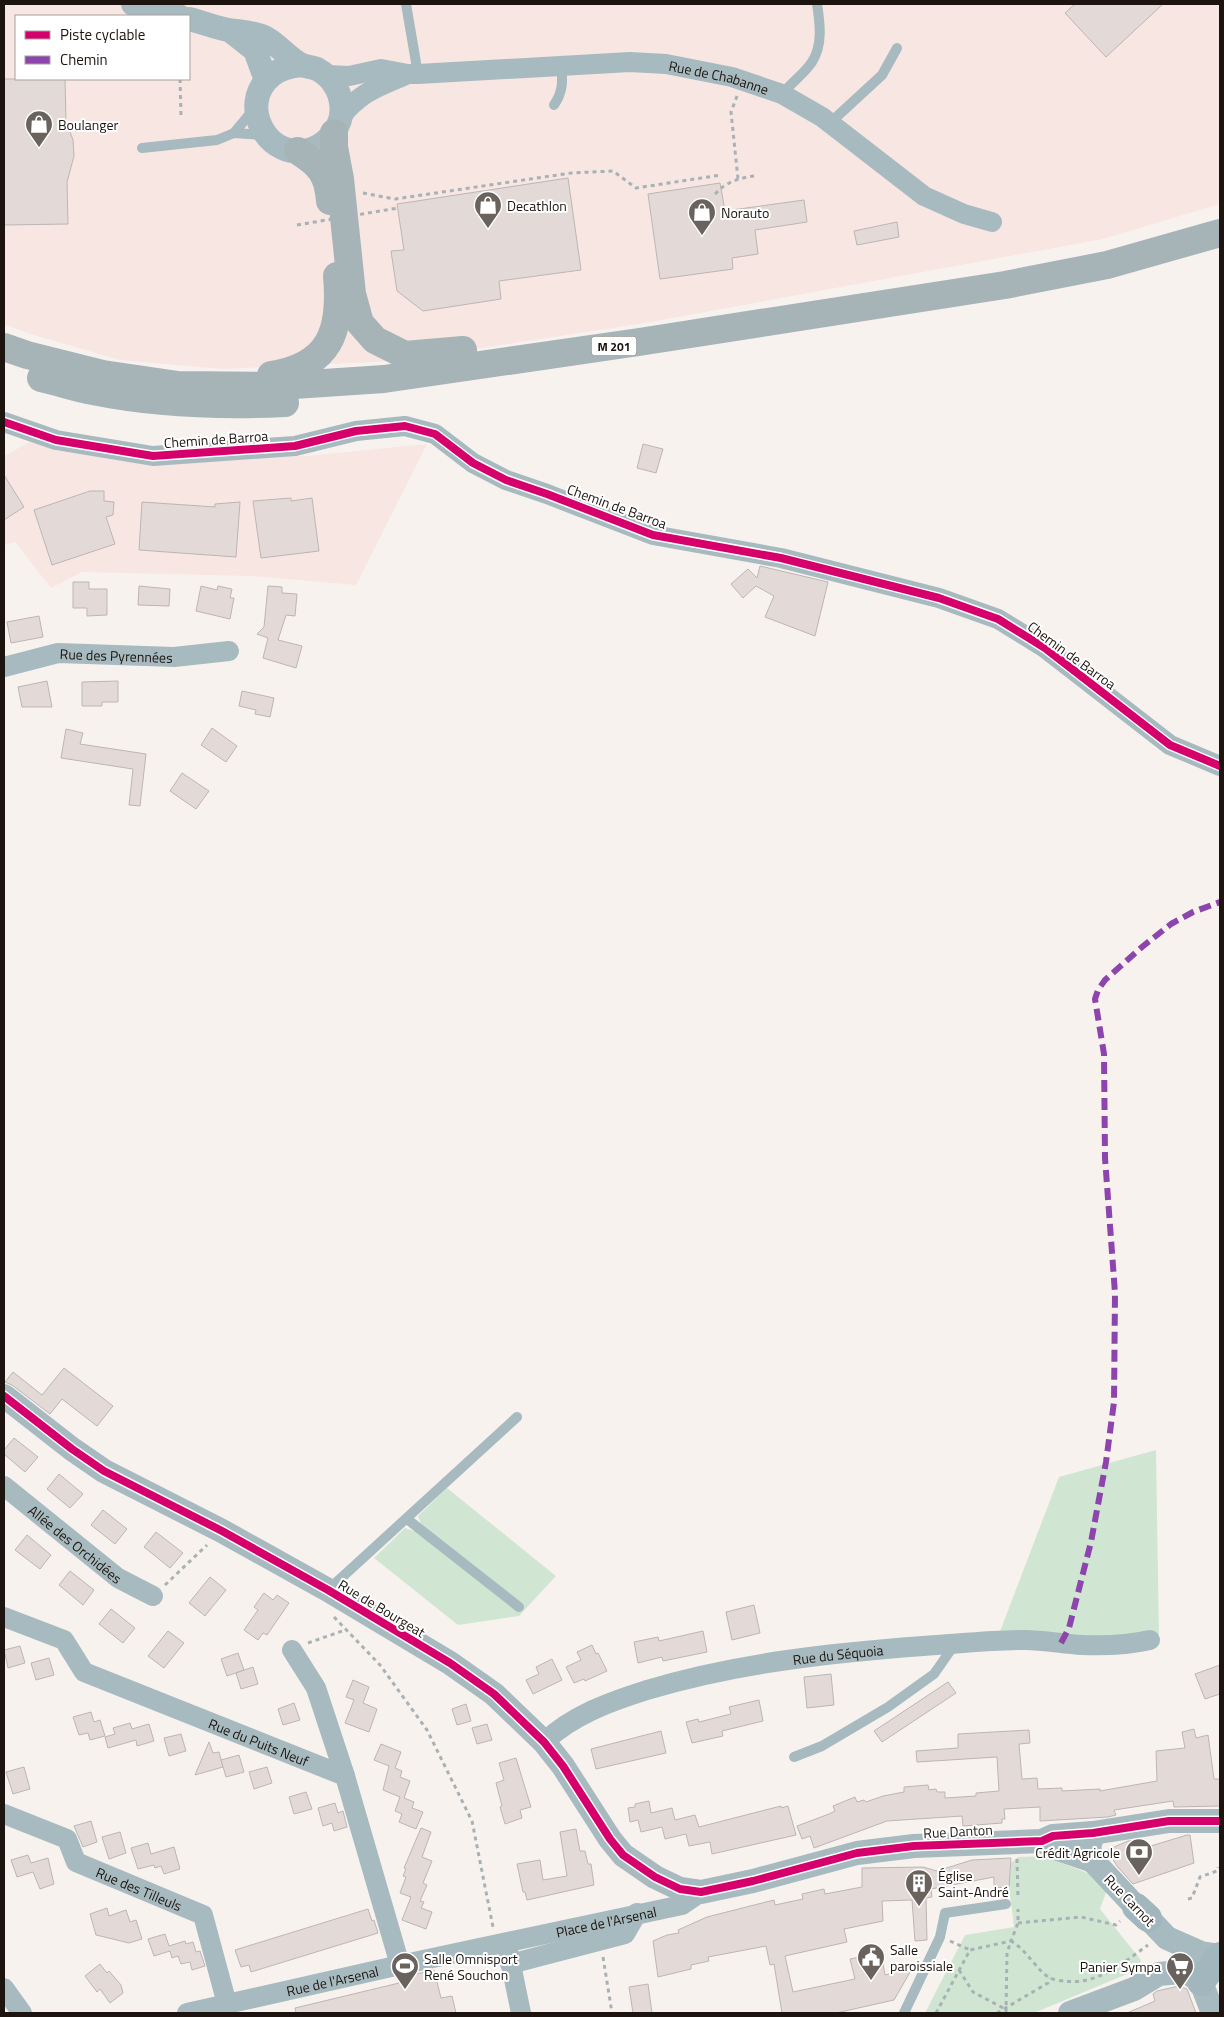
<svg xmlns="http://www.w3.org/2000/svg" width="1224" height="2017" font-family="'Titillium Web',sans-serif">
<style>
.commercial{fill:#f7e6e2;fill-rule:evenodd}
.green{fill:#d0e6d2}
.building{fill:#e3dad8;stroke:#bdb5b4}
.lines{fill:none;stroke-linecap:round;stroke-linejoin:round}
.path{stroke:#a8b2b5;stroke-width:3;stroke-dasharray:4 4;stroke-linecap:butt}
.service{stroke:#a7babf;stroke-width:10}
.minor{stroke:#a7babf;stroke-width:20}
.tertiary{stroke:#a7babf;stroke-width:24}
.secondary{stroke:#a1b6bd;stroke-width:28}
.trunk{stroke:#a6b4b8;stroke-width:28}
.path-bridge{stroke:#a8b2b5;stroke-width:3;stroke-dasharray:4 4;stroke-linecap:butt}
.quiet{stroke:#8e44ad;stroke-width:6;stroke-dasharray:12 6;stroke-linecap:butt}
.cycleway-casing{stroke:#fff;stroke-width:11}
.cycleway{stroke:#d6006c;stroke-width:8}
.labels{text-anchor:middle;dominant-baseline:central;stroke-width:4;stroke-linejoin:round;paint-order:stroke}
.shield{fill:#fff;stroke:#615a57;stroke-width:1}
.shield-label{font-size:12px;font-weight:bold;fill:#1d140f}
.street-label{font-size:14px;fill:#1d140f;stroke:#fff}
.poi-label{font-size:14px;fill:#1d140f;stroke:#fff;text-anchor:start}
</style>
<rect width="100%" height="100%" fill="#f8f2ef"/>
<g class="commercial">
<path d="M 4,4 L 1220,4 L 1220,204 L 1103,239 L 645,323 L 396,361 L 223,369 L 120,360 L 34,335 L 4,324 ZM 16,16 L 189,16 L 189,79 L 16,79 Z"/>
<polygon points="35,439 174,458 307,456 427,444 356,585 252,576 82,572 51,588 15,542 4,545 4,456"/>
</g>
<g class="green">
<polygon points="1156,1450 1159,1638 999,1634 1059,1477"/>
<polygon points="447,1488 556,1576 519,1616 458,1625 374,1558 405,1528 414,1531 421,1524 418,1516"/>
<polygon points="1044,1856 1095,1876 1107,1890 1100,1909 1141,1960 1139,1969 1034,2013 925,2013 965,1935 1014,1927 1009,1887 1011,1863 1018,1857"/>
</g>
<g class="building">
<polygon points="1075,4 1163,4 1106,57 1065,13"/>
<polygon points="4,79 65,79 66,121 73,140 74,156 67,182 68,224 4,225"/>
<polygon points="568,178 581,270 499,281 501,299 423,311 397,291 391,251 404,250 397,204"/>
<polygon points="720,183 725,211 804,200 807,222 755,230 758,254 732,258 733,269 660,279 648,194"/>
<polygon points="897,222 899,237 857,245 854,231"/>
<polygon points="643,444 663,449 656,473 637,468"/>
<polygon points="4,475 24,507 4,520"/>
<polygon points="90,491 104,491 104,501 114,502 113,515 106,517 115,544 52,565 34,510"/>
<polygon points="291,498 291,501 312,498 319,551 261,558 253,501"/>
<polygon points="142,502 215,507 215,504 240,502 236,557 139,550"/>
<polygon points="760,566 828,582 815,636 765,617 774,596 756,586 743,598 731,584 748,569 757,578"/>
<polygon points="73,582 89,582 89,589 107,589 107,615 87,616 87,608 73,608"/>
<polygon points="139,586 170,589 169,606 138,605"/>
<polygon points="201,586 217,590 218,586 232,589 230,598 234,598 230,619 196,611"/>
<polygon points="268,586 282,587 282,593 297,594 295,616 286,615 278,640 302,646 296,668 263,658 268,638 257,634 264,627"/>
<polygon points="39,616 43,637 11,643 7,622"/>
<polygon points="47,681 52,707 22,707 18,687"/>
<polygon points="118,681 118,702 102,702 102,706 82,706 82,682"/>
<polygon points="242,691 274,698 270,717 255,714 256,710 239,706"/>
<polygon points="212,728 237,746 226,762 201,745"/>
<polygon points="66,729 83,733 80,744 146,754 140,806 129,805 133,769 61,758"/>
<polygon points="182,773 209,791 196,809 170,791"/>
<polygon points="64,1368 113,1406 97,1426 62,1399 50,1414 12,1385 5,1382 13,1372 42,1395"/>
<polygon points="14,1438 38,1457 25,1472 4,1454 4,1450"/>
<polygon points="59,1474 83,1494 70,1508 47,1489"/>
<polygon points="103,1510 127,1529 115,1544 91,1525"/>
<polygon points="156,1532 183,1553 170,1568 144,1547"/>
<polygon points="27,1535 51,1555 40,1569 15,1550"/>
<polygon points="70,1571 94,1590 83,1605 59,1585"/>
<polygon points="210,1577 226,1590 205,1616 189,1603"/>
<polygon points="264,1593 273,1600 277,1595 289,1603 267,1635 263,1633 258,1640 244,1630 258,1610 254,1607"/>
<polygon points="754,1605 760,1633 732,1640 726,1612"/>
<polygon points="111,1609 135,1628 123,1643 99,1624"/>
<polygon points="168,1631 184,1643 164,1668 148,1656"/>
<polygon points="703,1631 707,1652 663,1661 662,1657 638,1663 634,1642 658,1637 659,1641"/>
<polygon points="592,1645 596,1654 598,1653 607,1671 585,1681 584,1679 574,1683 566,1667 581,1660 577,1652"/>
<polygon points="20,1646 25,1663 8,1668 4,1650"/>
<polygon points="238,1653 244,1670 227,1676 221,1659"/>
<polygon points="49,1658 54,1675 36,1680 31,1663"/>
<polygon points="552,1659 562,1680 533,1694 526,1680 539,1674 536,1667"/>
<polygon points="1220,1665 1220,1694 1205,1699 1195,1674"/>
<polygon points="253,1667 258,1684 241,1689 236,1673"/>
<polygon points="831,1674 834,1705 807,1708 804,1677"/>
<polygon points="353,1680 369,1687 363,1703 377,1709 369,1732 345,1723 354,1700 346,1697"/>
<polygon points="948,1682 956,1693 882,1742 874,1731"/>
<polygon points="759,1700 763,1721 722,1731 723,1736 692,1743 686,1722 698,1719 699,1722 731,1714 729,1707"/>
<polygon points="294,1703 300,1720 283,1725 278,1709"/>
<polygon points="466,1704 471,1721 457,1725 452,1709"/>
<polygon points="91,1712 94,1722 100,1720 105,1736 90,1740 88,1733 79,1735 73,1717"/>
<polygon points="130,1723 132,1729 149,1724 154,1741 137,1746 136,1740 108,1748 105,1737 115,1734 113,1728"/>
<polygon points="487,1724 492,1740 477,1744 472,1728"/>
<polygon points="1194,1729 1196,1738 1208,1735 1214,1779 1220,1779 1220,1806 1174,1807 1173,1801 1114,1810 1116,1815 1108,1817 1040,1821 1040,1807 1004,1809 1005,1819 1002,1819 1002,1823 963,1826 962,1816 887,1821 814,1848 810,1836 802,1839 797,1826 829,1814 835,1811 833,1806 855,1797 857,1802 864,1800 866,1802 883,1796 904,1792 904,1787 928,1785 929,1790 936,1789 937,1792 945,1792 945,1798 976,1796 976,1793 999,1791 997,1757 917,1762 916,1751 958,1748 958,1734 1029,1730 1030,1743 1019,1744 1022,1779 1037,1778 1038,1789 1062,1788 1062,1791 1100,1789 1100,1791 1157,1781 1156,1751 1185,1748 1182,1732"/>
<polygon points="661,1731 666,1753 596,1769 591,1749"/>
<polygon points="181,1734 186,1751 169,1756 164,1738"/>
<polygon points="209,1742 213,1753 219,1752 223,1767 195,1775"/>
<polygon points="381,1744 401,1752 395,1768 402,1771 400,1777 410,1781 404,1798 414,1802 412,1808 423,1812 416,1829 399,1822 402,1814 395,1811 400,1797 383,1790 389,1766 374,1760"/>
<polygon points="239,1755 244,1772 226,1777 221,1760"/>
<polygon points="516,1758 531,1807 520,1810 522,1818 505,1824 500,1807 502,1806 496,1783 504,1780 499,1763"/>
<polygon points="24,1767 30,1789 13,1794 6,1772"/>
<polygon points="267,1767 272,1783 254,1789 249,1772"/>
<polygon points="306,1792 312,1809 294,1814 289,1797"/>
<polygon points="649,1801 651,1813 672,1808 675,1820 695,1815 699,1827 781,1806 781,1808 788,1806 796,1835 712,1854 710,1842 689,1846 686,1834 665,1839 662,1827 641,1832 638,1820 630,1822 628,1808 635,1807 635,1804"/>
<polygon points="335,1803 338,1813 343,1811 347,1827 334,1831 332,1823 323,1826 318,1808"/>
<polygon points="91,1821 97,1842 83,1847 74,1826"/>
<polygon points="421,1828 431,1832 422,1857 432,1861 423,1883 427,1885 420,1901 424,1902 421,1908 432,1912 426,1929 402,1920 411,1897 400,1893 406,1877 403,1876 406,1869 404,1868"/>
<polygon points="576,1829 580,1851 585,1851 588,1864 591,1864 594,1885 527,1900 525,1892 523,1892 517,1864 540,1860 543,1880 567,1876 560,1832"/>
<polygon points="120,1832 126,1853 109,1859 102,1837"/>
<polygon points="1187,1835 1190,1835 1194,1863 1133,1884 1117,1866 1107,1850 1128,1841 1137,1840 1141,1849"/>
<polygon points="148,1843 151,1854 174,1847 180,1869 164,1874 161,1866 155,1868 154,1865 138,1869 131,1848"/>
<polygon points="28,1855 31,1863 48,1858 54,1884 40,1889 33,1872 17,1877 11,1860"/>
<polygon points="1011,1858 1009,1887 994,1888 994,1877 931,1889 932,1897 926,1898 927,1940 915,1941 912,1900 882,1901 883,1921 844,1929 847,1942 785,1956 793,1992 855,1979 850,1959 881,1953 885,1975 913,1967 894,2000 836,2013 782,2013 774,1964 770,1965 766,1946 708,1957 709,1961 691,1965 691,1969 658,1977 653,1941 667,1935 679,1933 678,1930 707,1917 774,1900 775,1905 803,1899 802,1894 824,1889 825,1894 862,1887 862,1868 923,1867 937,1871 972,1860"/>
<polygon points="107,1908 109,1916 126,1910 130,1922 136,1920 142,1939 129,1943 96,1935 90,1914"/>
<polygon points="368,1909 372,1921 374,1920 378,1933 251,1972 249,1965 241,1967 235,1950"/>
<polygon points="165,1934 169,1946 185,1941 186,1944 193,1942 196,1952 200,1951 205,1966 192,1970 190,1962 181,1964 178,1956 172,1958 170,1951 154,1956 148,1939"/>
<polygon points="100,1964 107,1973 109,1971 121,1985 123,1993 110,2003 100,1989 97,1992 85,1976"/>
<polygon points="434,1970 441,1998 452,1996 456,2013 296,2013 295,2008 399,1983 398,1978"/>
<polygon points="648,1984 652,2013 633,2013 629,1987"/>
<polygon points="1179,1986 1187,1989 1196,2013 1127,2013 1155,2001 1153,1994 1157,1991"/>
</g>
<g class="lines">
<g class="path">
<polyline points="180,79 181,117"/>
<polyline points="737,96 731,112 738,179"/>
<polyline points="363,193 395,199 571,173 613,171 636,188 721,175"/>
<path d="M 715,194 C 726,182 739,178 754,176"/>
<polyline points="165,1585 207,1545"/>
<polyline points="334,1617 380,1665 427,1730 472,1821 493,1927"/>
<polyline points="308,1643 345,1630"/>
<polyline points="1017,1859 1018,1898"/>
<polyline points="1188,1899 1192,1898 1200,1877 1217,1871 1218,1867"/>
<polyline points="1018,1923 1081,1917 1116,1925 1120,1921"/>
<polyline points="950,1941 970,1950"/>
<polyline points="603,1957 612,2013"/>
<polyline points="959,1970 973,1992 1005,2009"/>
<polyline points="936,2013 970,1950 1011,1941 1018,1923 1018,1909"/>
<polyline points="997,2013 1048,1983 1050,1978"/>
<path d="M 1006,2013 L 1007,1953 L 1011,1941 C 1027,1950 1038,1972 1050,1978 C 1054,1980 1061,1981 1065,1981 C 1098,1985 1123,1963 1148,1945"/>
</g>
<g class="service">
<polyline points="406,4 418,74"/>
<path d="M 782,94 C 791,83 804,74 812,62 C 823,45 820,23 817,4"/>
<path d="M 554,105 C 563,92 563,81 561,65"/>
<polyline points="831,122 882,75 897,48"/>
<polyline points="234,133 254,109"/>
<polyline points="142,148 217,140 234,133 265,135"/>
<polyline points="407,1519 519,1607"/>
<polyline points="328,1590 517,1417"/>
<polyline points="794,1757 822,1746 888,1707 934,1674 955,1644"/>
<polyline points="904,2013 940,1937 945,1913 1006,1904"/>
</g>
<g class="minor">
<path id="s1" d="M 327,75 L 349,76 L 381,69 L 408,74 L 418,74 L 630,62 L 666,64 L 732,77 L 782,94 L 822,117 L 924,196 L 964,214 L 992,222"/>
<path d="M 340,118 C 361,91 378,87 408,74"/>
<polyline points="4,422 56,440 153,456 295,446 356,431 405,426 435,434 473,463 506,480 547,494 653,535 781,558 939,598 998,619 1045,648 1170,745 1220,766"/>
<path id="s2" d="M 4,667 L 58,653 L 174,657 L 229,651"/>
<path id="s3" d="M 4,1486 L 118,1578 L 153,1596"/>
<path id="s4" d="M 4,1617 L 64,1640 L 84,1672 L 345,1776 L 400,1965"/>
<polyline points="292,1650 316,1688 345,1776"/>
<path id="s5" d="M 544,1742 C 573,1715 609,1702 647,1690 C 737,1663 830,1653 923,1646 C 957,1644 991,1640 1025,1640 C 1044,1640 1063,1644 1082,1645 C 1105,1646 1128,1645 1150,1640"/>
<path id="s6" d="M 4,1814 L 67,1839 L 76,1862 L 203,1915 L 227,2004"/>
<polyline points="508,1950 521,2013"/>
<polyline points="510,1964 625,1934 637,1913"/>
<polyline points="4,1988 22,2013"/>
<path id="s7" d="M 187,2013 L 400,1965 L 682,1905 L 701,1892"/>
</g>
<g class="tertiary">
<polyline points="133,4 179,16"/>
<path d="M 189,19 C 202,22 216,28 229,30 C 242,32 254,32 266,38 C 279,45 289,59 302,65 C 307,67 312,67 317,69 C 334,78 344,96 341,116 C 338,131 326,144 312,149 C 269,164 236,105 271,76 C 280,68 290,66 302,65"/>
<polyline points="232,32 255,50 266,80"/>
<polyline points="4,1396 72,1449 104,1471 222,1531 328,1590 450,1663 494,1694 544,1742 563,1766 610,1839 623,1855 655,1877 680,1889 701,1892 753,1881 857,1853 914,1846 1042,1841 1053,1836 1093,1833 1169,1821 1220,1821"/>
<polyline points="1093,1833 1089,1848 1093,1861 1136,1907"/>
<polyline points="1042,1841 1055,1848 1093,1861"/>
<polyline points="1148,1918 1167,1938 1201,1953 1220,1956"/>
<polyline points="1070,2013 1134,1989 1159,1974 1180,1972 1190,1974 1201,1982 1213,2013"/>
</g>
<g class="secondary">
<polyline points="1136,1907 1148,1918"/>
<polyline points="1201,1982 1220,1956"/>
</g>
<g class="trunk">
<polyline points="334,133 334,147 340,179 352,294 360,323 375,340 405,355 463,350"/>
<path d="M 298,151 C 320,165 328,174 330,201"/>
<polyline points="4,347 27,355 103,374 178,385 279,386 384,379 639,342 1005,285 1107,265 1220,233"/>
<path d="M 271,375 C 330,366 342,331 337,276"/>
<path d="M 41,378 C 59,382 76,388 93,391 C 157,404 221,406 285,403"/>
</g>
<polyline class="path-bridge" points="297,225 398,208"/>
<polyline class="quiet" points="1061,1643 1069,1628 1091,1542 1106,1462 1114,1402 1115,1293 1105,1158 1104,1054 1095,999 1098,990 1105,980 1142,947 1171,924 1193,912 1220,902"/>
<g class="cycleway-casing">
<g id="cycleway">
<polyline points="4,422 56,440 153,456 295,446 356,431 405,426 435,434 473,463 506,480 547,494 653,535 781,558 939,598 998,619 1045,648 1170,745 1220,766"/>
<polyline points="4,1396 72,1449 104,1471 222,1531 328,1590 450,1663 494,1694 544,1742 563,1766 610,1839 623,1855 655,1877 680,1889 701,1892 753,1881 857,1853 914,1846 1042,1841 1053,1836 1093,1833 1169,1821 1220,1821"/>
</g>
</g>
<use href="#cycleway" class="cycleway"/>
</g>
<defs>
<g id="shop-pin" transform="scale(1.4375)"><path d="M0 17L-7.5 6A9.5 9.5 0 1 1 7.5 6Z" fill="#6a625d" stroke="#fff"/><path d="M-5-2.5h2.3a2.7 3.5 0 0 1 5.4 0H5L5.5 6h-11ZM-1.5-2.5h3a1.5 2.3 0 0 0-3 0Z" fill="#fff"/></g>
<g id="bank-pin" transform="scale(1.4375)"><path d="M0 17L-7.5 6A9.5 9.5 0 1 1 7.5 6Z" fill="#6a625d" stroke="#fff"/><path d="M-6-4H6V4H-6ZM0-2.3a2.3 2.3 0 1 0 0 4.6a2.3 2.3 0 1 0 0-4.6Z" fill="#fff"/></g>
<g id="building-pin" transform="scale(1.4375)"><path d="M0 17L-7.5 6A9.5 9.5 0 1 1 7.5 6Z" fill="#6a625d" stroke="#fff"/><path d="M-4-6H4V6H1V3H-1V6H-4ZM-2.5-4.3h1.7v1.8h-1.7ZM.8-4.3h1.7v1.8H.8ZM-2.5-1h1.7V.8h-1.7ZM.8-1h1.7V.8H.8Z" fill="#fff"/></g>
<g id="civic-pin" transform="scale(1.4375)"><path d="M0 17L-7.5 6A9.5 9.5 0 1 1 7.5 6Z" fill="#6a625d" stroke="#fff"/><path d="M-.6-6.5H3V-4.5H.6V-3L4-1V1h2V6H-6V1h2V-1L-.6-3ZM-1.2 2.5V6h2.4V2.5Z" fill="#fff"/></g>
<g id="stadium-pin" transform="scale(1.4375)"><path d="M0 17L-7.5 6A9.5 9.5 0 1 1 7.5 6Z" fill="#6a625d" stroke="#fff"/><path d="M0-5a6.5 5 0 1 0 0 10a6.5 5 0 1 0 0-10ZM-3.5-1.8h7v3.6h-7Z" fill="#fff"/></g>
<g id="supermarket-pin" transform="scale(1.4375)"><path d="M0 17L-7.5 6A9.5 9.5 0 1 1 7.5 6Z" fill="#6a625d" stroke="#fff"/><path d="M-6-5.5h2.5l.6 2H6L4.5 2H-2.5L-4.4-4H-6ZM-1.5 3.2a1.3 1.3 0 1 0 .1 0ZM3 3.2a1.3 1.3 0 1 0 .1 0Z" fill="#fff"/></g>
</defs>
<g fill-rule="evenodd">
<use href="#shop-pin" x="39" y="124"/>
<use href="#shop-pin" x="488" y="205"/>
<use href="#shop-pin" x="702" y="212"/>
<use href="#bank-pin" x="1139" y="1852"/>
<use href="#building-pin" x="919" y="1883"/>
<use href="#civic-pin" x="871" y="1957"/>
<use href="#stadium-pin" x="405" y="1966"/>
<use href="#supermarket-pin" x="1180" y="1966"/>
</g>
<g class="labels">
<rect class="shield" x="591.5" y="336.5" width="45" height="19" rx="4"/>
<g class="shield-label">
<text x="614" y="346">M 201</text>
</g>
<g class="street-label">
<text stroke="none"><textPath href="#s1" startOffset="395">Rue de Chabanne</textPath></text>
<text transform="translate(216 439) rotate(-4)">Chemin de Barroa</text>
<text transform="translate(617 506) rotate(20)">Chemin de Barroa</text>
<text stroke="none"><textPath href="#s2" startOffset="114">Rue des Pyrennées</textPath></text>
<text transform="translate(1072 655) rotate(36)">Chemin de Barroa</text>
<text stroke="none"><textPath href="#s3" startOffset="92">Allée des Orchidées</textPath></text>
<text transform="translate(382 1608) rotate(31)">Rue de Bourgeat</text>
<text stroke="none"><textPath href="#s5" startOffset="311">Rue du Séquoia</textPath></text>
<text stroke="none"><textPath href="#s4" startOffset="290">Rue du Puits Neuf</textPath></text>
<text transform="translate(958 1831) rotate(-3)">Rue Danton</text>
<text stroke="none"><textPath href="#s6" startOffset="161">Rue des Tilleuls</textPath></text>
<text transform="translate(1130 1900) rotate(46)">Rue Carnot</text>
<text stroke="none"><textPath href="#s7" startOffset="429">Place de l'Arsenal</textPath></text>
<text stroke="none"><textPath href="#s7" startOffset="149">Rue de l'Arsenal</textPath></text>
</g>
<g class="poi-label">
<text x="58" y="124">Boulanger</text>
<text x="507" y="205">Decathlon</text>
<text x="721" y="212">Norauto</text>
<text x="1120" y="1852" text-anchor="end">Crédit Agricole</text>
<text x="938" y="1875">Église<tspan x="938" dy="16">Saint-André</tspan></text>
<text x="890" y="1949">Salle<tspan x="890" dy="16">paroissiale</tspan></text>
<text x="424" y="1958">Salle Omnisport<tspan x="424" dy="16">René Souchon</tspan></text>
<text x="1161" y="1966" text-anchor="end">Panier Sympa</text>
</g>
</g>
<rect width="1224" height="2017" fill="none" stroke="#1d140f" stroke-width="10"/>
<rect x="15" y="15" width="175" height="65" fill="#ffffff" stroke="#a5a19f"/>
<rect x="25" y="31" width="25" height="8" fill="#d6006c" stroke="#a5a19f"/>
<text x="60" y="40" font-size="15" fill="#1d140f">Piste cyclable</text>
<rect x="25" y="56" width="25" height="8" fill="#8e44ad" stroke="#a5a19f"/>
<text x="60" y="65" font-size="15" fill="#1d140f">Chemin</text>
</svg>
